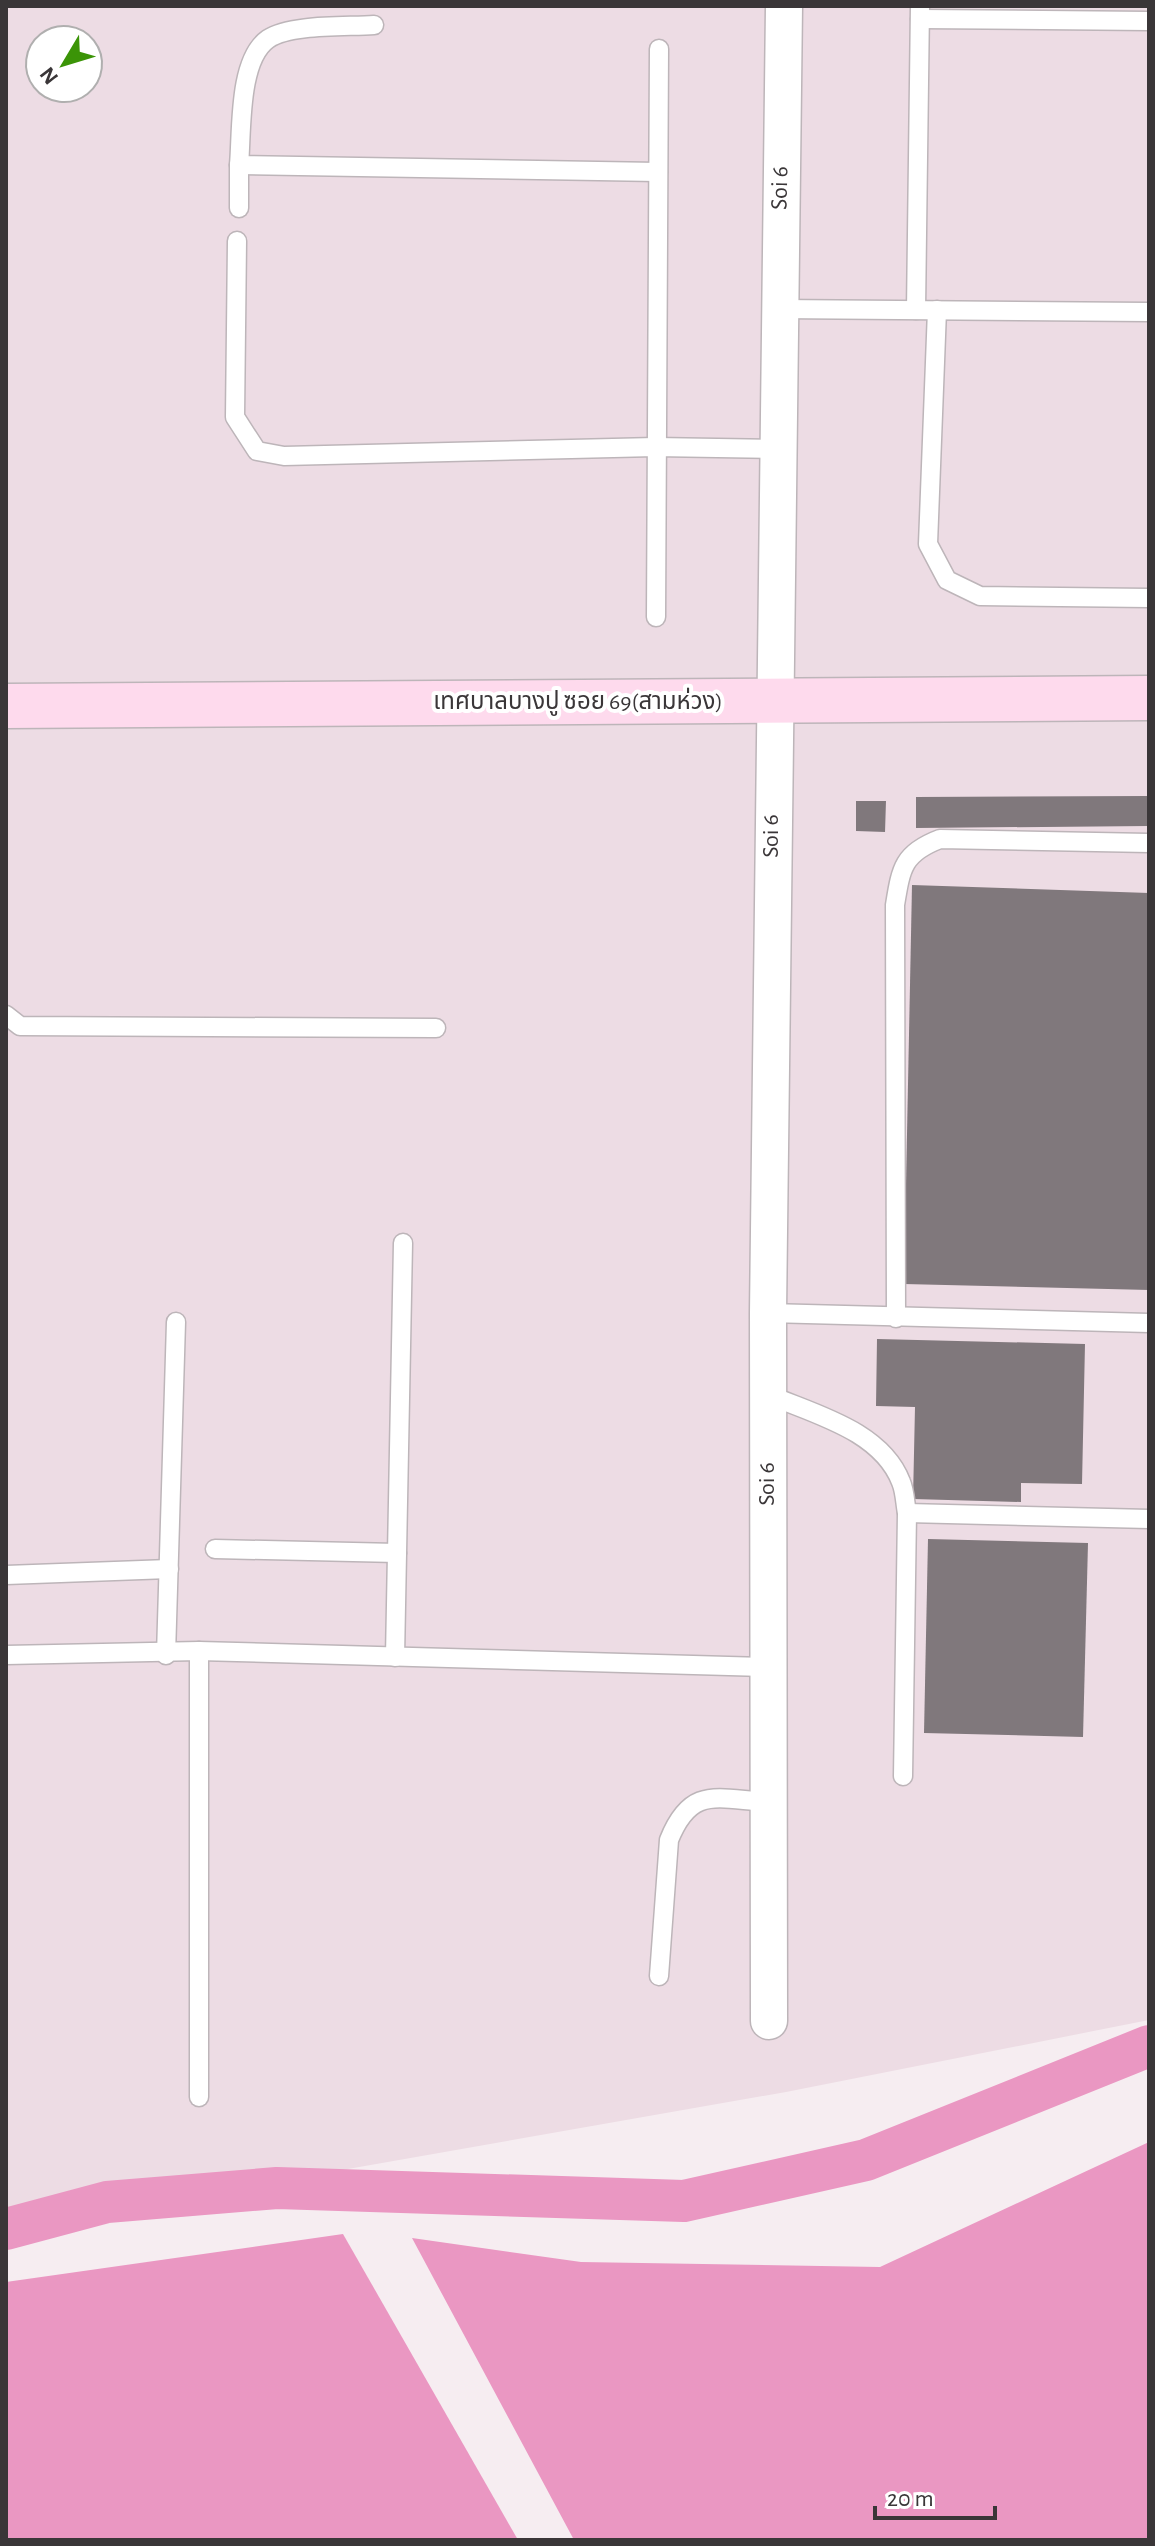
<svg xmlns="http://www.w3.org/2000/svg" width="1155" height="2546" font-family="'Alegreya Sans','Noto Sans Thai',sans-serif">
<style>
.built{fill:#eddce4;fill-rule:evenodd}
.water{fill:#ea97c2}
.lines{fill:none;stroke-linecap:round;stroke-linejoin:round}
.canal{stroke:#ea97c2;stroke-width:42}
.building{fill:#80787c}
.lane-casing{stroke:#bdb5b9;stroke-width:21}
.street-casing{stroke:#bdb5b9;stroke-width:39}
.secondary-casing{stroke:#bdb5b9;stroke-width:47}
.lane{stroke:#fff;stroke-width:18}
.street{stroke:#fff;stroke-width:36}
.secondary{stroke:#fedaed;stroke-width:44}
.labels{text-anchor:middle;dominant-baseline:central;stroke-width:8;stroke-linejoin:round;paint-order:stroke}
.street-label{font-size:24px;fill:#3a3638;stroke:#fff}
</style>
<rect width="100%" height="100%" fill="#f6edf1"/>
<path class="built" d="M 6,6 L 1149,6 L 1149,2020 L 786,2092 L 6,2229 ZM 40,40 L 88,40 L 88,88 L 40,88 Z"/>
<g class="water">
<polygon points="1149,2142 1149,2540 574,2540 412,2238 581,2262 880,2267"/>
<polygon points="343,2234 518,2540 6,2540 6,2282"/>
</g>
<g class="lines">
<polyline class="canal" points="6,2229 107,2202 277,2188 684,2201 866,2160 1149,2046"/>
</g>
<g class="building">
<polygon points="1149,796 1149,826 916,828 916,797"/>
<polygon points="856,801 886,801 885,832 856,831"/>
<polygon points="912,885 1149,893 1149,1290 904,1284"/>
<polygon points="877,1339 1085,1344 1082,1484 1021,1483 1021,1502 913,1499 915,1407 876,1406"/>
<polygon points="928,1539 1088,1543 1083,1737 924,1733"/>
</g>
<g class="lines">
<g class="lane-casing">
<g id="lane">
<polyline points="920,19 1149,21"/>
<path d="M 374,25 C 346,27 290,24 268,39 C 238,60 242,131 239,165 L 658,172"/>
<polyline points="239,208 239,165"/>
<polyline points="237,241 235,417 257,451 284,456 655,447 777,449"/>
<polyline points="778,309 1149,312"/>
<polyline points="916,310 920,6"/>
<polyline points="937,310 928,544 947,580 980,596 1149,598"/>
<polyline points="656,617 659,49"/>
<polyline points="6,1015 20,1026 436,1028"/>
<polyline points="768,1313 1149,1323"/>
<path d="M 896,1318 L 895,905 C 901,868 903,853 940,839 L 1149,843"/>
<path d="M 767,1394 C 813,1414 881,1430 901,1482 C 905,1491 905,1503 907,1513 L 903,1776"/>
<polyline points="907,1513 1149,1519"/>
<polyline points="215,1549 397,1553"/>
<polyline points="6,1575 169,1569"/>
<polyline points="199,1651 199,2097"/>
<polyline points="6,1655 199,1651 766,1667"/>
<polyline points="166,1655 176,1322"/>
<polyline points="395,1657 403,1243"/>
<path d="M 659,1976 L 669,1840 C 691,1785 717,1799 767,1802"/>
</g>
</g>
<g class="street-casing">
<polyline id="street" points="769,2021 768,1313 784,6"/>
</g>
<g class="secondary-casing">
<polyline id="secondary" points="6,706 1149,698"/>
</g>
<use href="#lane" class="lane"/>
<use href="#street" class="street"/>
<use href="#secondary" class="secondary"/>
</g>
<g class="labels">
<g class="street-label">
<text transform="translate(780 188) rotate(-89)">Soi 6</text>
<text x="578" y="702">เทศบาลบางปู ซอย 69(สามห่วง)</text>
<text transform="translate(771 836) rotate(-90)">Soi 6</text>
<text transform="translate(767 1484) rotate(-90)">Soi 6</text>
</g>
</g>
<rect width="1155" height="2546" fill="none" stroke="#3a3638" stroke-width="16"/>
<g transform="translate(64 64) rotate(232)"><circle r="38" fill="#ffffff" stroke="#b0afaf" stroke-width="2"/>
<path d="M0-6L14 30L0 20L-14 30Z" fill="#3b9407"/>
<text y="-12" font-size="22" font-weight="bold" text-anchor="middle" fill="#3a3638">N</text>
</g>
<path d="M875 2506v12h120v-12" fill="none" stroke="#3a3638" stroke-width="4"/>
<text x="887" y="2506" font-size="24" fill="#3a3638" stroke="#ffffff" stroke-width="6" paint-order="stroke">20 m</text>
</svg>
